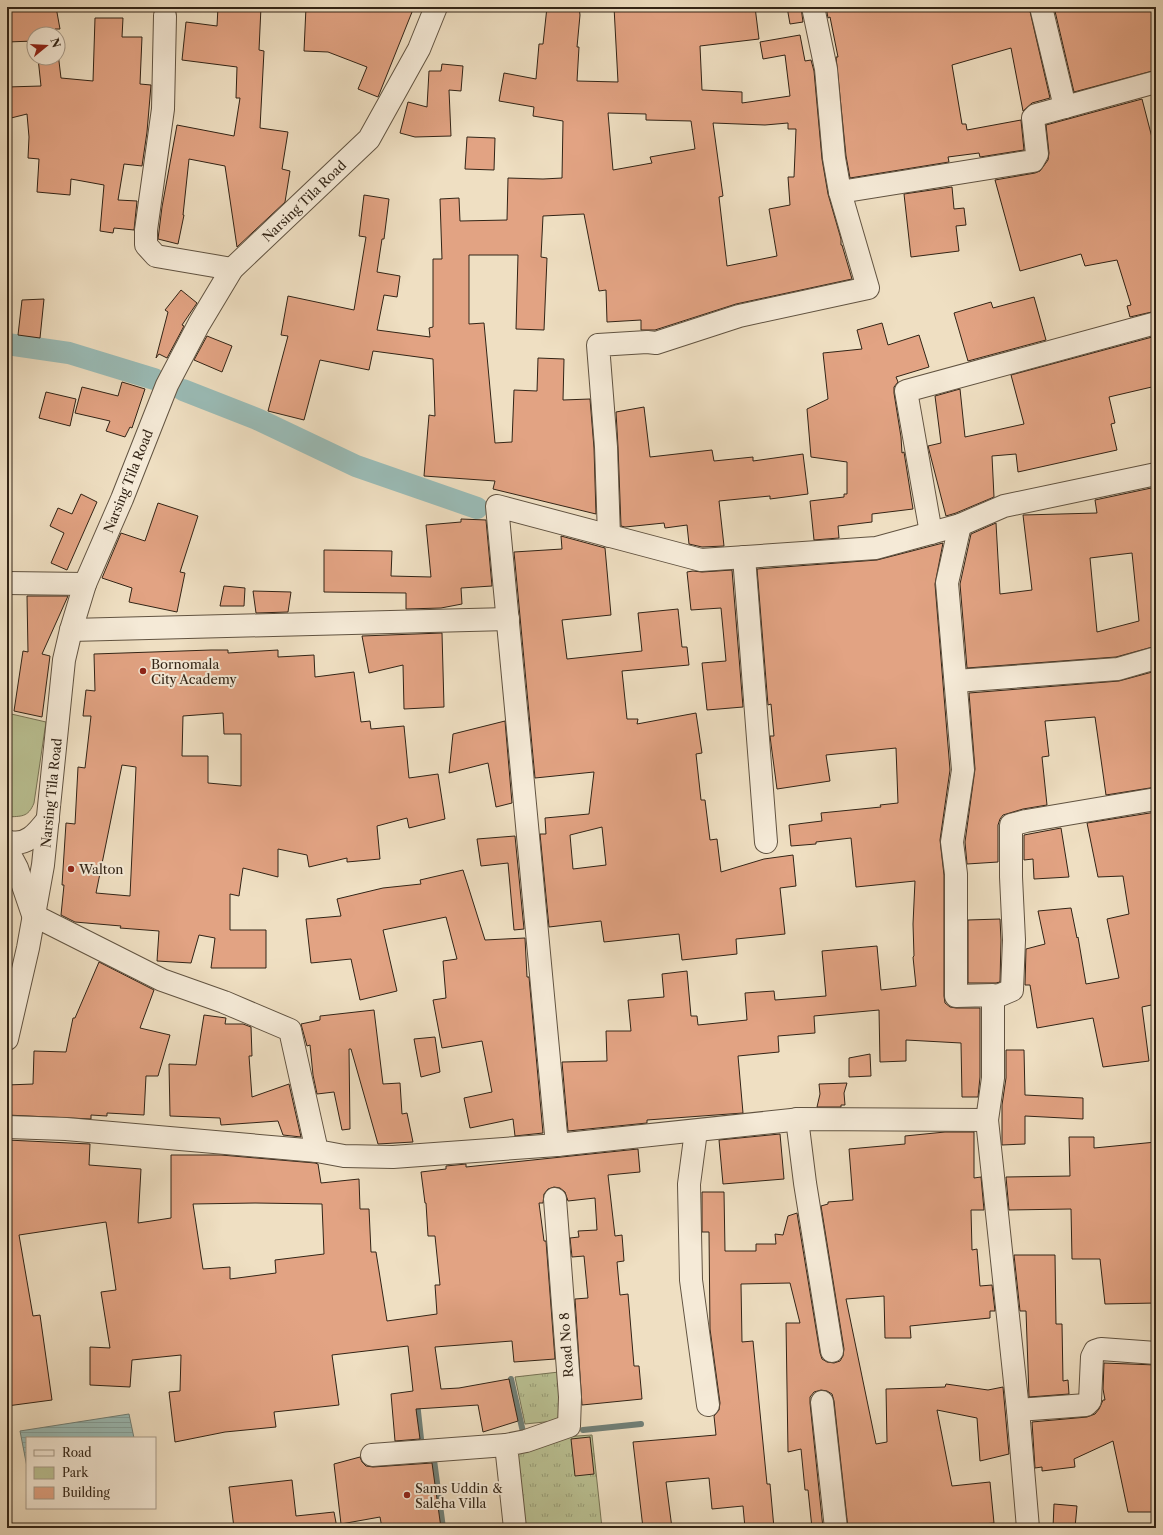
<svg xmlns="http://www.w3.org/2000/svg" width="1163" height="1535" font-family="'Libre Caslon Text',serif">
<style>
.grass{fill:url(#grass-tufts);stroke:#767254}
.park{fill:#bac193;stroke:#767254}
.water{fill:url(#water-rules);stroke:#707f77}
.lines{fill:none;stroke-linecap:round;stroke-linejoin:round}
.stream{stroke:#707f77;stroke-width:6}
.canal{stroke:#9abcb7;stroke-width:22}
.building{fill:#e2a383;stroke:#322416;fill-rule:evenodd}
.minor-casing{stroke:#615341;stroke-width:24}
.minor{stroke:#f5ead7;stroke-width:22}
.poi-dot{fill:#8f2418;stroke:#f5ead7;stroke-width:1.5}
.labels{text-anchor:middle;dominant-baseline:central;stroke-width:4;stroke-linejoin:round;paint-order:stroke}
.street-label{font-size:13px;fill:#322416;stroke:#f5ead7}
.poi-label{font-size:13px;fill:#322416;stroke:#f5ead7;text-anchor:start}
</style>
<defs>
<pattern id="grass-tufts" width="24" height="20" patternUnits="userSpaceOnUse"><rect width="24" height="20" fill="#bac193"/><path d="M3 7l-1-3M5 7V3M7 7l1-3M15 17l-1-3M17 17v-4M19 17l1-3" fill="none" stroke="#989d77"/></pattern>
<pattern id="water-rules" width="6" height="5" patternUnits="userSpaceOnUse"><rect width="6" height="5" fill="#9abcb7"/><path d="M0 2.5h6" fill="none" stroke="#85a19d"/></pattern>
</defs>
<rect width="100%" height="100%" fill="#efdfc2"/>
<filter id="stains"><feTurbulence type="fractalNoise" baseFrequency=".005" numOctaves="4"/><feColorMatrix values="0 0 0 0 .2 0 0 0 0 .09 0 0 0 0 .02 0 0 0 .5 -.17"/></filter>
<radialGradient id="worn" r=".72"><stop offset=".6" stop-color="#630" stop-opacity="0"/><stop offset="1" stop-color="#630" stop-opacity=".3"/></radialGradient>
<g class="grass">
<polygon points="559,1372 564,1420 525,1424 515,1377"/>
<polygon points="592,1435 602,1528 522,1528 513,1466 519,1451 547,1438"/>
</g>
<path class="park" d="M 7,713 L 46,722 L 34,803 C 28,818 21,816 7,817 Z"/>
<polygon class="water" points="129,1414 134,1438 27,1438 27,1467 20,1431"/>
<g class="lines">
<g class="stream">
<polyline points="511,1379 523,1432"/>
<polyline points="417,1402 422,1448"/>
<polyline points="583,1430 641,1424"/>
<polyline points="434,1460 443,1528"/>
</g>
<g class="canal">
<polyline points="7,344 69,353 154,379"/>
<polyline points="183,390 257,419 356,466 477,508"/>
</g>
</g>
<g class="building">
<polygon points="7,7 56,7 60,29 55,29 56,34 34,34 34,41 7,42"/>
<polygon points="218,7 261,7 259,50 264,51 260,128 288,132 282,169 290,171 285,202 237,247 225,166 189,159 183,215 184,215 178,244 158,239 162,207 177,125 234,136 240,98 236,98 237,67 182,60 186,22 217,26"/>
<polygon points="306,7 414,7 378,97 358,89 367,67 328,52 304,51"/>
<path d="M 547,7 L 579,7 L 580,15 L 577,47 L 579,47 L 577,81 L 618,82 L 614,7 L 755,7 L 759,39 L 700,46 L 702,90 L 742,92 L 742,103 L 790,96 L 785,55 L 763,59 L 760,42 L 800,35 L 805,61 L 811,60 L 814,71 L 822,159 L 828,194 L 841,239 L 841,245 L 842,245 L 852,279 L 736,304 L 655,330 L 641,330 L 641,320 L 607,322 L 606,290 L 599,291 L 584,214 L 543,216 L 541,257 L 547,258 L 544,330 L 516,329 L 518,255 L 469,255 L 469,324 L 484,323 L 495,443 L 512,442 L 514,390 L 537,391 L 538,358 L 564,359 L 563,400 L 590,399 L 594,448 L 596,514 L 493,489 L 495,481 L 424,476 L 429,415 L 435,416 L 433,359 L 373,351 L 369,370 L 320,360 L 304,420 L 268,411 L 288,336 L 281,335 L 288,296 L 354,310 L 366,237 L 359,236 L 364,195 L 389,199 L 384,239 L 382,239 L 377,272 L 400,276 L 397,297 L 384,295 L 377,330 L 430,337 L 429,328 L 433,327 L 433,259 L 442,259 L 440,199 L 459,198 L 460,221 L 507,220 L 508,178 L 543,179 L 562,178 L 563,121 L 533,116 L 534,107 L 499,101 L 504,73 L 536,79 L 539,44 L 543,44 ZM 608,113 L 646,114 L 646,120 L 691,121 L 695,149 L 650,157 L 652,163 L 613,170 ZM 713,123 L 765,125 L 788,123 L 788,129 L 796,129 L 794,177 L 788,177 L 790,205 L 769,209 L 777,256 L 727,266 L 719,197 L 723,196 Z"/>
<polygon points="787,7 801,7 803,22 790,24"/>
<polygon points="826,7 1029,7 1050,98 1032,103 1023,111 1011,48 952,65 962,124 966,124 967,130 1021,120 1024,150 980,157 979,153 948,157 949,162 850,178 846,156 836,57 838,57 830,17 828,18"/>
<polygon points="1054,7 1156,7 1156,70 1074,92"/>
<polygon points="95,18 123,18 122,37 142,37 140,84 151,85 147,132 142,166 124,164 118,200 137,201 134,230 114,228 113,233 100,231 104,185 71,179 70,195 37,192 39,159 28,158 29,137 27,114 7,119 7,87 41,86 38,58 58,58 58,53 61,78 93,81"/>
<polygon points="442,64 463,66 461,91 449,90 451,136 415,137 400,133 408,102 427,107 429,71 441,71"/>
<polygon points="1142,99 1156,153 1156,311 1130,317 1127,306 1131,305 1117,260 1085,266 1081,254 1020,271 995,180 1035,173 1040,171 1048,160 1049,153 1046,125"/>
<polygon points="467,137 495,138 494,170 465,169"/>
<polygon points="952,187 954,209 964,208 966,225 956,226 959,251 911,257 904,194"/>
<polygon points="181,290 197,303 182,325 184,326 167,358 159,354 156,358 168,312 165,310"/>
<polygon points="1034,297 1046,340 968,361 954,313 991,302 993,308"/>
<polygon points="44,299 40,338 18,335 22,300"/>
<polygon points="882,323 888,345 919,335 929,367 896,377 898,382 894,387 894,393 901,437 902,453 904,452 913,509 872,514 872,522 838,526 839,538 814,540 810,501 844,497 844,494 847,494 847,462 811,457 807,409 828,399 823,353 862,349 857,330"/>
<polygon points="207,336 232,346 222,372 194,360"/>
<polygon points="1156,336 1156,386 1109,397 1115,423 1111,424 1117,450 1018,472 1016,454 992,456 994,497 956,513 946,516 928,446 941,443 935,396 960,389 965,437 1024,424 1011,375"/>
<polygon points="122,382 145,389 132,428 130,427 125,437 106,431 110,421 75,413 82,387 118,396"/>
<polygon points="46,392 76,399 70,426 39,418"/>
<polygon points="644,407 650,457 712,450 714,461 753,457 753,461 803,454 808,494 770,499 770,496 719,501 724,546 702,547 689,544 687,525 665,528 664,523 625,527 621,526 618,447 616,412"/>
<path d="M 1156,487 L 1156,646 L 1116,657 L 967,668 L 960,584 L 971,534 L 996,523 L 1000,594 L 1032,590 L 1023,515 L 1097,513 L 1095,500 ZM 1132,553 L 1139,621 L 1097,632 L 1090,558 Z"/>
<polygon points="81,494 97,502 67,570 51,563 64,533 50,526 58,508 72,514"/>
<polygon points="158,503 198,516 180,572 185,573 177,612 129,602 132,588 102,578 121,533 145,541"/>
<polygon points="461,519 486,520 492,586 461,588 462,604 441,608 406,609 406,593 324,592 324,550 392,551 391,576 431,577 426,525 461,522"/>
<path d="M 561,536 L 605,548 L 611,615 L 562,620 L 567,659 L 642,651 L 638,613 L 678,609 L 682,647 L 687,647 L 689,665 L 622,671 L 627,719 L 638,719 L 637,724 L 696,713 L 702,753 L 696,754 L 701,800 L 705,800 L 710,840 L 717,839 L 721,872 L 764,859 L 793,855 L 796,886 L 780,888 L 785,934 L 736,939 L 737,954 L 682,960 L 679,934 L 604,942 L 601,921 L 549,927 L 540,834 L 546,834 L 545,818 L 589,814 L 594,772 L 535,778 L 514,552 L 562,549 ZM 602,827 L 606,865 L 573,869 L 570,835 Z"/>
<polygon points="943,543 935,584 950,770 940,840 944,875 944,996 945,1003 950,1007 956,1008 980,1008 980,1077 978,1097 962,1097 961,1043 906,1040 906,1061 880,1062 879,1010 814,1016 815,1033 778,1036 779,1052 738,1056 743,1113 647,1120 647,1123 568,1131 562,1062 607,1061 606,1031 631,1031 628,1000 664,997 662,974 687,971 691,1016 697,1016 698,1025 747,1020 745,993 774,991 775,1000 826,996 822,951 877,946 881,990 916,986 913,957 914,956 913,924 915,881 856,887 851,838 816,842 816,844 791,846 789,825 822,821 821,813 881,807 880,805 898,803 896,748 826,755 830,781 777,789 771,744 770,736 774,736 771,704 768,705 757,569 877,560"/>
<polygon points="732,570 743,707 707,710 702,663 726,661 721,608 691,610 687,572 693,571 702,572"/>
<polygon points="224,586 245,588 244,606 220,606"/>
<polygon points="253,591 291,592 288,612 256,613"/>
<polygon points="27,596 68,596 42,654 50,656 42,717 14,711 23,651 28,652"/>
<polygon points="442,633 444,707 404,709 403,665 369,673 362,636"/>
<path d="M 211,650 L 228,650 L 228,653 L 278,650 L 278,657 L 314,655 L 315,677 L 354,672 L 361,722 L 370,721 L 371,729 L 404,726 L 409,778 L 438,774 L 445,819 L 409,828 L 407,818 L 377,826 L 380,859 L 347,862 L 347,858 L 309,867 L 307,855 L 278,849 L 278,877 L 243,868 L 239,896 L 230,894 L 230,930 L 266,930 L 266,968 L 211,968 L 215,938 L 199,935 L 191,963 L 157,961 L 159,931 L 120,928 L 121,926 L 75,922 L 61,915 L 64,885 L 62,885 L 66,823 L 75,824 L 78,767 L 85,768 L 91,716 L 83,716 L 86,690 L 95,691 L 94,654 ZM 223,713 L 224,734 L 241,734 L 241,786 L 208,783 L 208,756 L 182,756 L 183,716 ZM 122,765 L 136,767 L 130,896 L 96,893 Z"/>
<polygon points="1156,671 1156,787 1106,795 1095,717 1045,721 1049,756 1042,757 1047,805 1023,809 1003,815 1000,819 998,825 998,862 967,864 965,842 975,769 969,693 1119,681"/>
<polygon points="505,721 512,803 496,807 488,763 449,773 453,734"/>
<polygon points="1156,812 1156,1004 1142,1007 1149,1061 1103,1067 1093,1018 1037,1028 1030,985 1025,985 1026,949 1045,944 1038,911 1071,908 1077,938 1078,937 1086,984 1119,978 1107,919 1129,914 1123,876 1098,877 1087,823"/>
<polygon points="1061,828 1069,877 1034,879 1033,859 1024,860 1024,835"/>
<polygon points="515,836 524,929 514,930 508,863 481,866 477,839"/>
<polygon points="463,870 485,940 525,938 527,977 529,977 543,1133 515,1136 513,1119 470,1128 464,1098 492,1092 482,1041 442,1048 433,1000 446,998 443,961 457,959 446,917 383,930 397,991 360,1000 351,959 311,963 306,919 341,916 337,899 383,888 421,884 420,880"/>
<polygon points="1000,919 1001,940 1000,982 996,983 968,983 968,920"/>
<polygon points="99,962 154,990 140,1028 170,1035 158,1076 146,1076 144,1115 107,1113 107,1116 91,1115 91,1119 7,1115 7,1085 33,1084 34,1051 66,1052 73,1018 75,1018"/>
<polygon points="374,1010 383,1084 400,1083 402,1114 407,1113 413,1142 378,1144 351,1049 349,1049 350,1129 342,1130 334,1092 317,1094 313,1075 310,1045 307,1046 301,1024 320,1020 320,1016"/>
<polygon points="204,1015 226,1018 225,1024 243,1024 251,1027 252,1056 249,1056 252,1097 289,1084 301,1137 283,1135 278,1121 221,1125 220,1118 170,1116 169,1064 196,1065"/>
<polygon points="435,1037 440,1072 421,1077 414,1039"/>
<polygon points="1006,1050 1024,1050 1025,1095 1083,1098 1083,1119 1025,1116 1025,1144 1002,1145 1002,1105 1006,1078"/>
<polygon points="870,1054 871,1076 849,1077 849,1058"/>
<polygon points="847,1083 844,1093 845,1105 841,1105 841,1107 817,1107 820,1094 819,1084"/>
<polygon points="945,1132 974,1132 974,1178 981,1177 984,1210 971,1210 972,1250 977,1249 980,1286 992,1285 995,1311 990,1311 990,1318 910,1326 911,1338 885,1338 884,1296 846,1299 876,1444 887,1442 886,1389 945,1387 946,1384 988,1390 1003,1387 1009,1454 980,1461 977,1418 937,1410 952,1486 990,1482 994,1523 938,1528 848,1528 834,1401 832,1394 827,1391 821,1390 814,1392 810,1397 810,1403 823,1528 812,1528 808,1490 805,1490 801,1449 788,1452 786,1323 800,1323 790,1283 741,1284 742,1342 753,1341 767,1484 770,1484 774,1528 745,1528 743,1506 712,1509 709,1478 666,1482 672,1528 643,1528 633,1442 716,1435 714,1416 719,1410 720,1403 710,1329 709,1232 702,1232 702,1192 724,1192 725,1251 756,1251 756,1244 776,1244 775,1234 783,1235 788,1216 797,1213 820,1353 822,1359 827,1362 834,1363 840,1361 843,1356 844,1349 821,1206 828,1204 828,1202 853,1200 849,1149 905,1144 905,1136"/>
<polygon points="780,1134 784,1179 723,1184 719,1140"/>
<polygon points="1069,1137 1094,1137 1094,1148 1156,1142 1156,1251 1153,1251 1156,1271 1156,1303 1105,1304 1100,1259 1072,1259 1071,1209 1009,1210 1006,1177 1070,1176"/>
<path d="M 7,1140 L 90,1144 L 89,1165 L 141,1169 L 138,1223 L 171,1218 L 171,1155 L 221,1155 L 315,1163 L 318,1164 L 321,1183 L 359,1179 L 360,1209 L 369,1209 L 371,1252 L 376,1252 L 387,1321 L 437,1314 L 435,1285 L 440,1285 L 435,1236 L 428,1236 L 426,1203 L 425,1203 L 421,1172 L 446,1169 L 446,1166 L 466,1164 L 466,1167 L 638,1149 L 640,1172 L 608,1175 L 615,1236 L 622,1235 L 624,1261 L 617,1262 L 620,1295 L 628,1294 L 634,1366 L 639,1366 L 642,1399 L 582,1405 L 575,1299 L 588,1298 L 584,1256 L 572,1257 L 570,1238 L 579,1237 L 578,1231 L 597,1230 L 595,1198 L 568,1201 L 565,1192 L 560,1188 L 554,1187 L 548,1189 L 544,1194 L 543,1203 L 539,1203 L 544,1241 L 546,1241 L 555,1359 L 514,1362 L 512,1341 L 435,1347 L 441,1389 L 459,1388 L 509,1379 L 518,1421 L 483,1432 L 478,1405 L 416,1409 L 420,1439 L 395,1441 L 391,1394 L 413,1391 L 408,1346 L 332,1355 L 339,1405 L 274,1412 L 276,1427 L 225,1432 L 175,1442 L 169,1392 L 180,1391 L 181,1355 L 132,1360 L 130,1387 L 90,1385 L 90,1347 L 110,1348 L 101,1292 L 116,1290 L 106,1222 L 19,1235 L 33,1316 L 40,1315 L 52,1400 L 7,1406 ZM 255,1203 L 322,1204 L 324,1254 L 275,1260 L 276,1273 L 230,1279 L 230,1267 L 203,1269 L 193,1204 Z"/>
<polygon points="1014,1255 1055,1255 1056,1324 1062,1324 1063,1381 1068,1380 1069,1394 1029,1397 1026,1311 1020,1311"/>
<polygon points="1104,1363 1156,1365 1156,1512 1128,1512 1113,1441 1074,1459 1075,1467 1042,1471 1042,1467 1035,1468 1032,1422 1087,1417 1095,1414 1099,1409 1103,1400 1105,1400 1103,1389"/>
<polygon points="590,1437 594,1474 575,1476 571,1439"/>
<polygon points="360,1457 362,1462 366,1466 373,1467 432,1463 441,1528 382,1528 380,1517 341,1524 334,1464"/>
<polygon points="292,1480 296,1516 334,1512 337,1528 234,1528 229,1487"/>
<polygon points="1054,1504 1077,1506 1075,1528 1053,1528"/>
</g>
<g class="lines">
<g class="minor-casing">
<g id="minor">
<polyline points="1041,7 1065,107"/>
<polyline points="165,16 163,109 146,230 146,245 156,256 232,269"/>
<polyline points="840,192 1033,161 1037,154 1033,118 1036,115 1156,82"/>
<polyline points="960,525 947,583 963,770 952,842 956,874 956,996 993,995 993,1078 987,1120 1018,1410 1028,1528"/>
<polyline points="931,533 906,391 1156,323"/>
<polyline points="609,536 606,447 598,345 647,342 656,343 739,316 868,288 840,192 834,158 826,69 813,7"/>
<polyline points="744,557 766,842"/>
<polyline points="7,583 85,584"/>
<polyline points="71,630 508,619"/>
<polyline points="956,681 1118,669 1156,658"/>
<path d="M 7,841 C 26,848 38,832 48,819"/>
<polyline points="7,849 17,868 33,915 162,980 224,1002 290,1030 317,1151 344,1156 393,1157 557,1145"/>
<polyline points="993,998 1012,990 1014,940 1011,877 1011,825 1026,821 1156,799"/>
<polyline points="7,1039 28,948 43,865 64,660 71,630 85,584 122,499 167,385 199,324 232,269 369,139 419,49 436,7"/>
<polyline points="797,1119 805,1183 832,1351"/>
<polyline points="987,1120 801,1119 557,1145 497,506 701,560 876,548 960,525 1004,506 1156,474"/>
<polyline points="7,1127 66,1129 317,1151"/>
<polyline points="696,1131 689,1184 691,1280 708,1405"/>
<polyline points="822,1402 836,1528"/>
<polyline points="1018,1410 1086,1405 1090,1401 1092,1357 1095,1351 1101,1349 1156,1353"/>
<polyline points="372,1455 506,1445"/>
<polyline points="515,1528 506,1445 526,1441 569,1426 570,1397 555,1199"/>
</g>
</g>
<use href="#minor" class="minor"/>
</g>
<g class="poi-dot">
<circle cx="143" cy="671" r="4"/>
<circle cx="71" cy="869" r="4"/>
<circle cx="407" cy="1495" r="4"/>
</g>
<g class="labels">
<g class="street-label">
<text transform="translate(304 201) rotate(-44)">Narsing Tila Road</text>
<text transform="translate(128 481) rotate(-68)">Narsing Tila Road</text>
<text transform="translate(51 793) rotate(-84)">Narsing Tila Road</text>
<text transform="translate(566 1345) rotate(-94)">Road No 8</text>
</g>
<g class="poi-label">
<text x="151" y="664">Bornomala<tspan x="151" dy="15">City Academy</tspan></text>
<text x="79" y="869">Walton</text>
<text x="415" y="1488">Sams Uddin &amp;<tspan x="415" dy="15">Saleha Villa</tspan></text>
</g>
</g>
<rect width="1163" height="1535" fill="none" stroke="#efdfc2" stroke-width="24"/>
<rect x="8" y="8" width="1147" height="1519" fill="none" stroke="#322416" stroke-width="2"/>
<rect x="12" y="12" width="1139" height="1511" fill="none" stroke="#322416"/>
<rect x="26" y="1437" width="130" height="72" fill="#f5ead7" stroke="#a79b8a"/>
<rect x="34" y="1450" width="20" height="6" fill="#f5ead7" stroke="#a79b8a"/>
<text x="62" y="1457" font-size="12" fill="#322416">Road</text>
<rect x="34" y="1467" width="20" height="12" fill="#bac193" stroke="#a79b8a"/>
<text x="62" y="1477" font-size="12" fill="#322416">Park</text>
<rect x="34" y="1487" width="20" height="12" fill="#e2a383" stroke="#a79b8a"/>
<text x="62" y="1497" font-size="12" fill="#322416">Building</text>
<g transform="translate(46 46) rotate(72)"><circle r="19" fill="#f5ead7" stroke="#a79b8a"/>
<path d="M0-3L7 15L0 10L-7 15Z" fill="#8f2418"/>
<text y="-6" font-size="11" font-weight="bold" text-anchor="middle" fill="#322416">N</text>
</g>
<rect width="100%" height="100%" filter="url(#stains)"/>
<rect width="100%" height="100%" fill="url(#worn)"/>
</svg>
